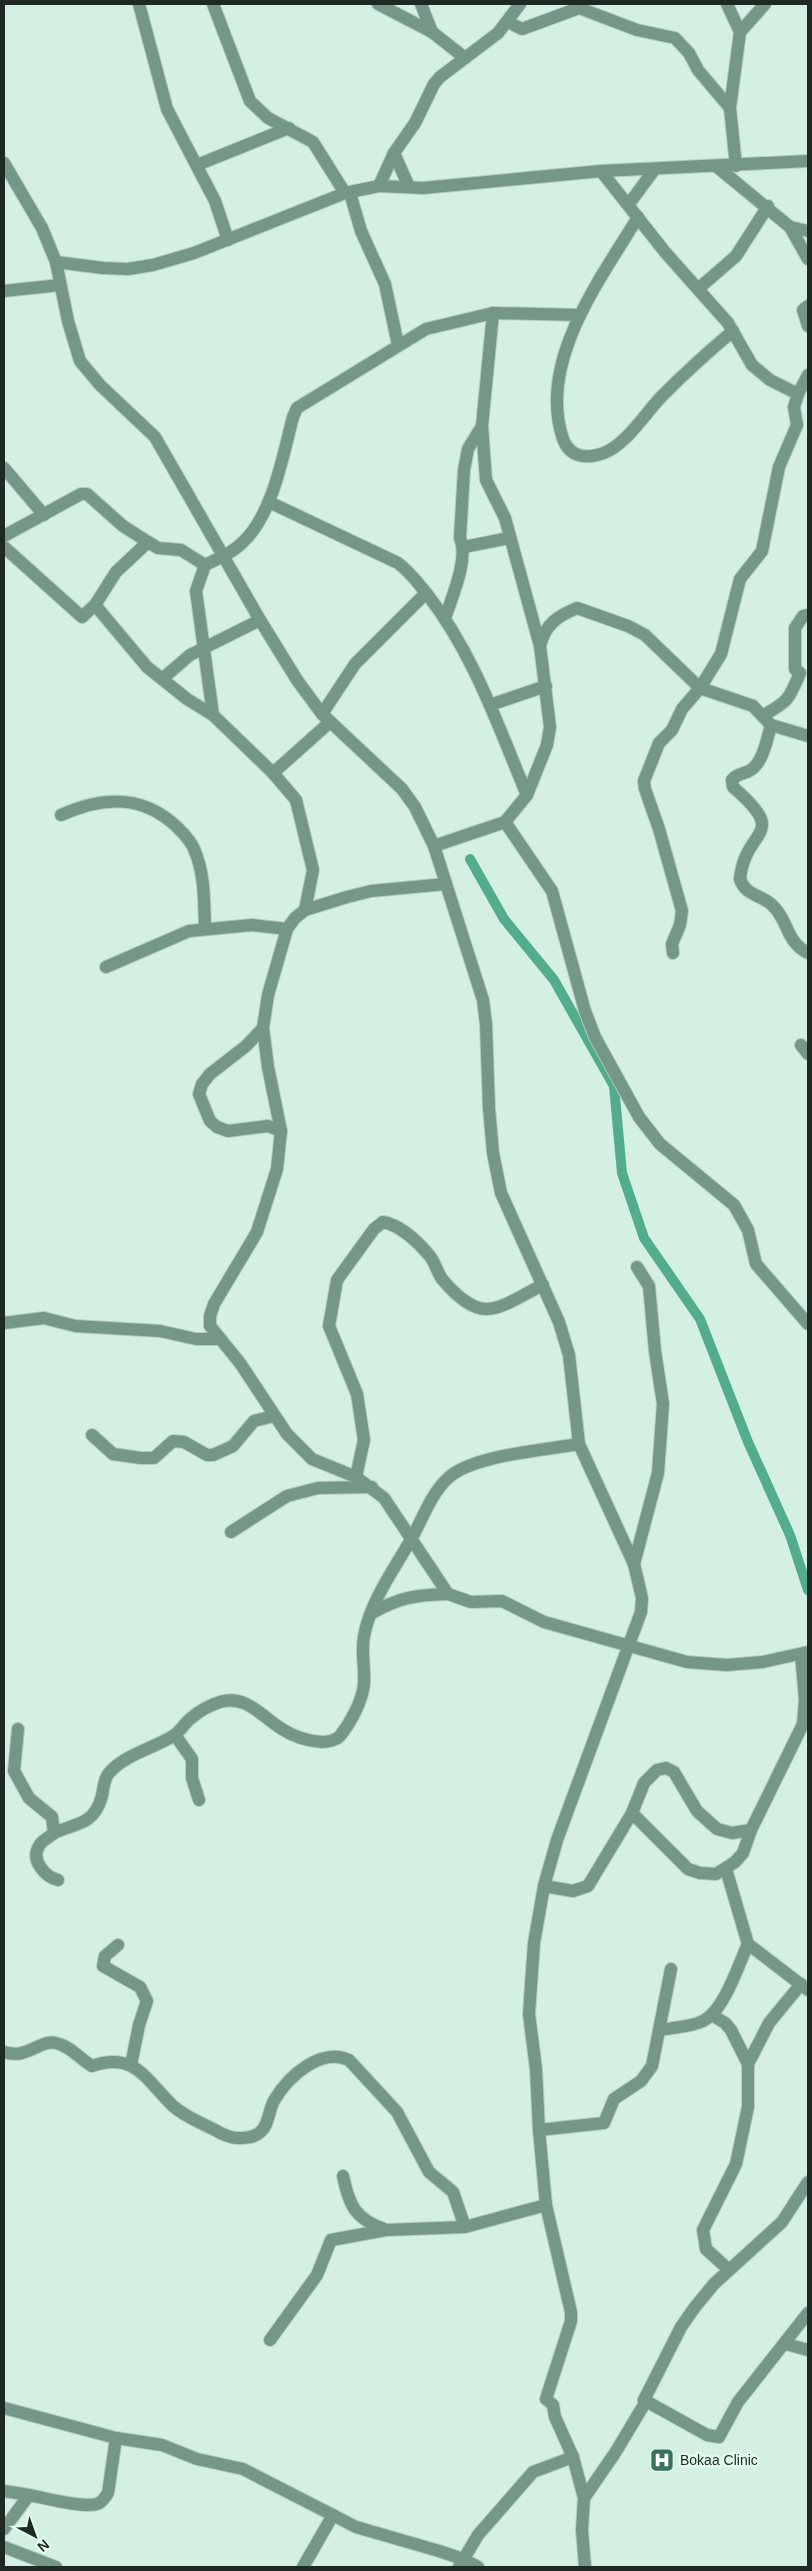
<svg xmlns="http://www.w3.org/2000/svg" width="812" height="2571" font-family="Arial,sans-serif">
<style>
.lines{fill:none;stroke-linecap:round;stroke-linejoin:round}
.canal{stroke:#53ac8b;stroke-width:10}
.minor-casing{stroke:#b3ccc1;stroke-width:14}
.minor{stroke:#749788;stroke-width:12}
.labels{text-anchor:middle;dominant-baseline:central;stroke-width:5;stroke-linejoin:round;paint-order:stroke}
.poi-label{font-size:14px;fill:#1e2924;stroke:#e1fdf0;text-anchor:start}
</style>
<rect width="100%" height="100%" fill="#d4f0e3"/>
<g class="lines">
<polyline class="canal" points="470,859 504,919 554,980 614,1086 622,1173 644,1238 700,1319 748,1442 790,1535 808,1590"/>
<g class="minor-casing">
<g id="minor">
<polyline points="139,4 167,109 215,201 228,240"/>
<polyline points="213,4 250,101 268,118 313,142 345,193 350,193 361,231 385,284 398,345"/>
<polyline points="378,4 432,32 465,58"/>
<polyline points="421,4 432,32"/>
<polyline points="727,4 740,32 730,108 736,166"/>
<polyline points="508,22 522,29 579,8 637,30 675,38 689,53 698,70 730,108"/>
<polyline points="740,32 765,4"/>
<polyline points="394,153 409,187"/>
<polyline points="4,163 42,228 56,262 68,321 80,361 100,385 155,437 260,620 297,680 322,714 402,789 415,807 434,846 483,1000 486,1024 489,1108 493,1153 501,1193 559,1322 569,1355 579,1444 634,1564 642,1598 641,1612 557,1840 544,1886 534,1943 529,2014 536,2069 539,2130 546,2205 571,2312 571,2321 546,2399 553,2405 555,2417 573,2457 584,2498 582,2530 585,2567"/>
<polyline points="197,165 289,128"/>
<polyline points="716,166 790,227 808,259"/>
<polyline points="601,171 665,252 728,323 752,365 770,380 798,394"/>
<polyline points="379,186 394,153 415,123 434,84 440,77 498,33 520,4"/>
<polyline points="629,204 654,170"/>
<path d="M 638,217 C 600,280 537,362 563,439 C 570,458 587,459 604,453 C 628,443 645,413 663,395 C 685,373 709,351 733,331"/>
<polyline points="790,227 808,231"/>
<polyline points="56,262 103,268 128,269 153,265 194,253 345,193 379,186 423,188 601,171 808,161"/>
<polyline points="698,289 736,256 768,206"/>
<polyline points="4,291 60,285"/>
<polyline points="808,306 803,310 808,326"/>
<polyline points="482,426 486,480 505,518 540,646"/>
<polyline points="4,468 44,515"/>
<path d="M 269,502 L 398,563 C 410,572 418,583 427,594 C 474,654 498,726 527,795"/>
<polyline points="4,536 81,494 87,494 123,526 148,542 158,548 181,550 205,565"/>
<polyline points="4,547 82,617 95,605 116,572 148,542"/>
<polyline points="464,547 509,538"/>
<polyline points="95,605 147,667 187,699 213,715 273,773 296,800 313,870 305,910"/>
<path d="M 445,618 C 452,597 469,559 460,538 L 464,470 L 468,449 L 482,426 L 493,313"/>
<polyline points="162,679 190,655 260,620"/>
<polyline points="490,705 546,686"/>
<polyline points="322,714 355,664 426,593"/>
<path d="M 213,715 L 196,591 L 205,565 C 219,558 234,552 244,541 C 273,513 283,455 293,417 L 297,408 L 426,329 L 493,313 L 579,315"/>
<path d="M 764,715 C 789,701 789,699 800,673 L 795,669 L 795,628 L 803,616 L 808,615"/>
<path d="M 771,725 C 767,739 763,764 749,771 C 742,775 737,773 732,780 L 733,787 C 791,837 745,827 740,879 C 746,897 762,894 773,906 C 789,921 785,941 808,953"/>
<polyline points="273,773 329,723"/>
<path d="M 61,815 C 103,796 143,794 178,828 C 184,834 191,841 194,849 C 205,874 204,900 205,928"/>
<polyline points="505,822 552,891 585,1011 595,1037 639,1117 660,1144 734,1205 748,1230 756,1264 808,1324"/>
<path d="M 434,846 L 505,822 L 527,795 L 547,745 L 550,727 L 540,646 C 545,624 558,616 577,608 L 628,626 L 645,635 L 700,688 L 753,706 L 771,725 L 808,736"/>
<polyline points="446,884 371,891 347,897 305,910 295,918 287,929 268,995 263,1028 268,1067 281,1131 277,1169 257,1232 214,1304 210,1316 210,1326 240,1363 287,1434 312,1459 356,1477 384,1498 448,1594 471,1602 502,1601 544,1622 687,1662 727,1665 763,1662 808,1652"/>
<polyline points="673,953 672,944 680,925 682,911 659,829 645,789 644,781 659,743 672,730 682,709 700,688 721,654 740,579 762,551 779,467 797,425 794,407 798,394 808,375"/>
<polyline points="106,967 189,931 252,925 287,929"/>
<polyline points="263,1028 246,1046 210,1074 202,1084 199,1094 210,1121 217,1127 228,1131 268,1126 281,1131"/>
<polyline points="801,1045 808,1054"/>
<polyline points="4,1323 44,1318 75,1326 160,1331 196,1339 219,1339"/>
<polyline points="92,1435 113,1454 141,1458 154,1458 173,1441 184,1442 207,1455 213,1455 233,1446 254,1421 274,1416"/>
<path d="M 356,1477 L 364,1440 L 357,1394 L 329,1326 L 337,1280 L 374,1229 L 383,1222 C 400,1225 418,1242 429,1255 C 435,1262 437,1272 442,1279 C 452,1291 470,1309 486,1309 C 504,1309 527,1292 543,1285"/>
<polyline points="231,1532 287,1496 318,1488 372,1487"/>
<polyline points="634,1564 658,1473 663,1404 655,1351 649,1286 637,1267"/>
<path d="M 372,1613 C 400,1597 416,1595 448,1594"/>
<path d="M 18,1729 L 14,1771 L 29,1798 L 52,1817 L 54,1833 C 76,1823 93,1825 101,1799 C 104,1790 103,1780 109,1773 C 124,1755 154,1748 173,1736 C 180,1732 184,1724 190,1719 C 198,1712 210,1705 220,1702 C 246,1694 262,1717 282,1729 C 294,1737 308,1741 322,1742 C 328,1742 336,1740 340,1736 C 351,1722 363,1700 364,1683 C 365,1667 361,1652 364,1636 C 370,1604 390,1575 406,1548 C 421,1525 428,1497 448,1478 C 473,1455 545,1450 579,1444"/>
<polyline points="175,1735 192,1759 192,1778 199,1800"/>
<polyline points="632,1813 688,1869 700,1873 716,1874 735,1862 743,1853 751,1830 803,1724 805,1699 801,1654"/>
<path d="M 54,1833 C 50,1837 41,1841 39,1846 C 30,1861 46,1877 58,1880"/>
<polyline points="726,1869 748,1944 808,1990"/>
<polyline points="544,1886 573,1891 588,1886 632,1813 644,1783 657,1770 666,1768 674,1772 697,1811 717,1829 732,1833 751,1830"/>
<polyline points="118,1945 105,1956 103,1966 140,1987 147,2001 139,2025 131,2065"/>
<polyline points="712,2015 725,2023 731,2030 748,2064 748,2107 736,2164 703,2230 706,2249 729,2270"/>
<path d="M 661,2030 C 674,2027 691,2027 703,2021 C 724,2011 738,1966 748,1944"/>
<path d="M 4,2052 C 27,2060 40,2039 56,2043 C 70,2046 80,2059 92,2066 C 135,2051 146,2080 173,2106 C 184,2116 199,2122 213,2129 C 220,2133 229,2138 237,2138 C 245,2138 253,2138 259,2133 C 270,2125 268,2109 275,2099 C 289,2076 321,2047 349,2060 L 397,2112 L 429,2172 L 453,2192 L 465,2227"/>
<polyline points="748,2064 769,2023 801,1984"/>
<polyline points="539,2130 604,2123 614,2099 641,2081 652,2066 671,1969"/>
<path d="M 343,2176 C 349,2205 355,2219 384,2229"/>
<polyline points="270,2340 317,2275 331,2240 386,2230 465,2227 546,2205"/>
<polyline points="786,2344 808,2350"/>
<polyline points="644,2400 707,2435 719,2437 738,2402 808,2313"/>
<polyline points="4,2408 116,2438 162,2445 197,2459 243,2469 356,2527 439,2551 463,2559 478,2567"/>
<polyline points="4,2491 29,2495"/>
<polyline points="584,2498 615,2453 645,2403 644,2400 681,2327 695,2307 714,2284 782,2222 808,2182"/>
<path d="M 4,2529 L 29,2495 C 45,2498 83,2508 97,2504 C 103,2502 105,2497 108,2493 L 116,2438"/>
<polyline points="4,2547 56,2567"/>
<polyline points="303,2567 333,2515"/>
<polyline points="459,2567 478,2535 533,2472 573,2457"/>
</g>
</g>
<use href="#minor" class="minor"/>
</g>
<defs>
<g id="hospital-square" transform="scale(1.25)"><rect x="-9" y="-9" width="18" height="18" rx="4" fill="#37725c" stroke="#e1fdf0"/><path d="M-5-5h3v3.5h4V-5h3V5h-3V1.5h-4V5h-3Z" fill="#fff"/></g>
</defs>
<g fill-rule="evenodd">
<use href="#hospital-square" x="662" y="2460"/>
</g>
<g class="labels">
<g class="poi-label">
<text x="680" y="2460">Bokaa Clinic</text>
</g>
</g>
<rect width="812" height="2571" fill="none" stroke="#1e2924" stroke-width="10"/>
<g transform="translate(35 2536) rotate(139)" stroke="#e1fdf0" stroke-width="4" paint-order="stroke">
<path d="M0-4L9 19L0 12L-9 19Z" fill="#1e2924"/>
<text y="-8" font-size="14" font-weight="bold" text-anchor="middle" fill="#1e2924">N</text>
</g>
</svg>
